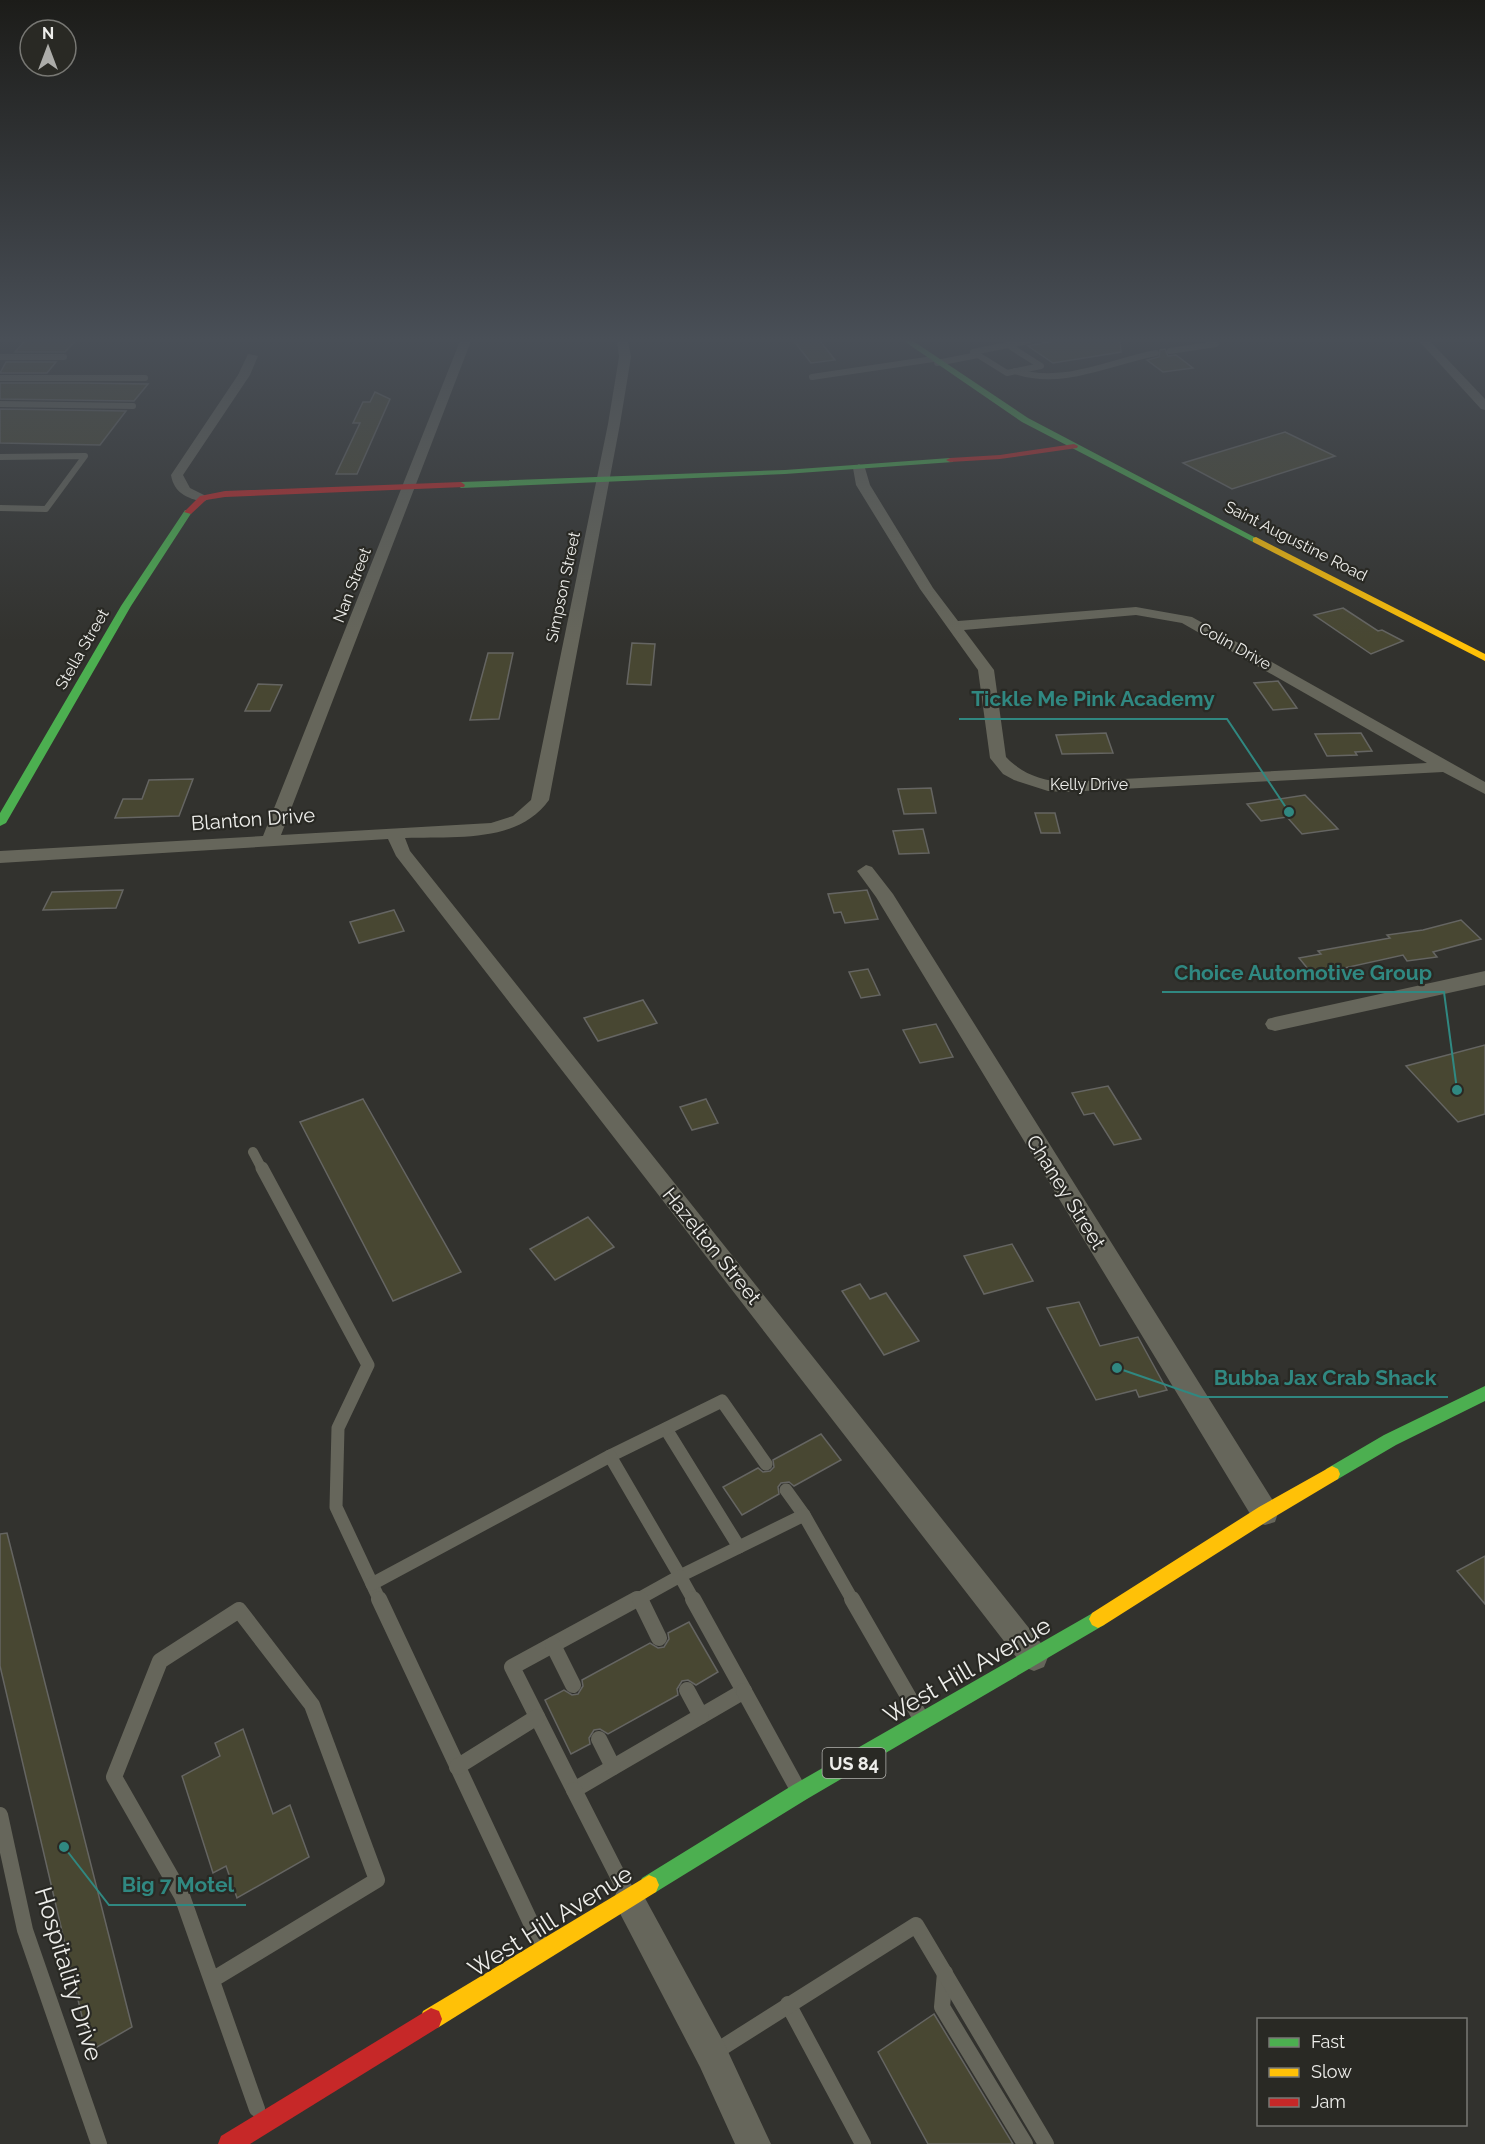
<svg xmlns="http://www.w3.org/2000/svg" width="1485" height="2144" font-family="Raleway,sans-serif">
<style>
.building{fill:#484732;stroke:#656562;stroke-width:1.5}
.lines{fill:none;stroke-linecap:round;stroke-linejoin:round}
.lane-far3{stroke:#66665b;stroke-width:6}
.lane-far2{stroke:#66665b;stroke-width:10}
.lane-far1{stroke:#66665b;stroke-width:13}
.lane{stroke:#66665b;stroke-width:16}
.street{fill:#66665b;fill-rule:evenodd}
.fast{fill:#4caf50;fill-rule:evenodd}
.slow{fill:#ffc107;fill-rule:evenodd}
.jam{fill:#c62828;fill-rule:evenodd}
.labels{text-anchor:middle;dominant-baseline:central;stroke-width:4.5;stroke-linejoin:round;paint-order:stroke}
.far-street-label{font-size:16px;fill:#eeeeeb;stroke:#292924}
.shield{fill:#292924;stroke:#b3b3af;stroke-width:1.5}
.shield-label{font-size:18px;font-weight:bold;fill:#eeeeeb}
.street-label{font-size:20px;fill:#eeeeeb;stroke:#292924}
.near-street-label{font-size:24px;fill:#eeeeeb;stroke:#292924}
.leader{fill:none;stroke:#308881;stroke-width:2}
.callout-dot{fill:#308881;stroke:#292924;stroke-width:2}
.callout-label{font-size:21px;text-anchor:middle;font-weight:bold;fill:#308881;stroke:#292924;stroke-width:4.5;stroke-linejoin:round;paint-order:stroke}
</style>
<rect width="100%" height="100%" fill="#32322e"/>
<g class="building">
<polygon points="25,341 75,341 65,352 15,352"/>
<polygon points="794,341 820,341 835,360 811,363"/>
<polygon points="1054,341 1120,341 1121,352 1053,363 1028,346"/>
<polygon points="1165,349 1168,356 1176,355 1193,368 1163,372 1147,360 1159,357 1160,350"/>
<polygon points="6,362 56,362 47,373 0,373"/>
<polygon points="0,383 81,383 148,384 134,401 0,399"/>
<polygon points="375,392 390,399 357,474 336,474 360,423 353,423 363,402 370,402"/>
<polygon points="0,409 126,411 100,445 0,443"/>
<polygon points="1285,432 1335,456 1232,489 1183,463"/>
<polygon points="1343,608 1378,631 1382,630 1403,641 1371,654 1314,615"/>
<polygon points="632,643 655,644 651,685 627,684"/>
<polygon points="488,653 513,653 499,719 470,720"/>
<polygon points="1278,681 1297,708 1273,710 1254,683"/>
<polygon points="258,684 282,685 270,711 245,711"/>
<polygon points="1106,733 1113,753 1062,754 1056,735"/>
<polygon points="1361,733 1372,751 1355,752 1357,755 1327,756 1315,734"/>
<polygon points="193,779 179,816 115,818 123,799 142,799 149,780"/>
<polygon points="931,788 936,813 904,814 898,789"/>
<polygon points="1305,795 1338,829 1302,834 1287,817 1261,821 1247,804"/>
<polygon points="1035,813 1055,813 1060,833 1041,833"/>
<polygon points="923,829 929,853 899,854 893,831"/>
<polygon points="123,890 116,908 43,910 52,892"/>
<polygon points="867,890 878,919 845,923 841,912 834,913 828,894"/>
<polygon points="394,910 404,931 359,943 350,922"/>
<polygon points="1461,920 1481,939 1433,952 1437,957 1407,961 1403,955 1313,975 1299,958 1321,954 1318,951 1390,938 1387,935 1423,930"/>
<polygon points="868,969 880,995 861,998 849,972"/>
<polygon points="643,1000 657,1023 598,1041 584,1018"/>
<polygon points="936,1024 953,1057 920,1063 903,1030"/>
<polygon points="1485,1045 1485,1114 1458,1122 1406,1066"/>
<polygon points="1108,1086 1141,1139 1114,1145 1094,1113 1084,1115 1072,1093"/>
<polygon points="363,1099 461,1272 393,1301 300,1122"/>
<polygon points="706,1099 718,1123 692,1130 680,1107"/>
<polygon points="588,1217 614,1247 555,1280 530,1249"/>
<polygon points="1012,1244 1033,1281 984,1294 964,1256"/>
<polygon points="860,1284 870,1299 886,1293 919,1341 884,1355 842,1291"/>
<polygon points="1079,1302 1100,1346 1138,1337 1167,1390 1139,1397 1136,1390 1096,1400 1047,1308"/>
<polygon points="821,1434 841,1460 794,1486 789,1482 781,1483 778,1487 779,1494 742,1515 723,1487 758,1468 763,1472 770,1471 774,1467 773,1460"/>
<polygon points="7,1533 132,2027 90,2051 0,1666 0,1534"/>
<polygon points="1485,1556 1485,1604 1457,1571"/>
<polygon points="689,1622 718,1672 696,1685 688,1680 682,1681 677,1689 678,1695 608,1734 600,1729 594,1730 589,1738 590,1744 571,1754 545,1700 564,1690 572,1695 578,1694 583,1686 582,1680 650,1643 658,1648 664,1647 669,1639 668,1633"/>
<polygon points="243,1729 273,1814 290,1805 309,1857 237,1898 226,1866 213,1873 182,1776 220,1756 215,1743"/>
<polygon points="934,2014 1013,2144 928,2144 878,2052"/>
</g>
<g class="lines">
<g class="lane-far3">
<polyline points="1170,351 1216,344 1211,341"/>
<polyline points="973,352 1008,345"/>
<polyline points="0,357 64,357"/>
<polyline points="937,363 978,355 1007,373 1041,366 1008,345 1028,341"/>
<path d="M 1015,371 C 1063,387 1109,362 1156,353"/>
<polyline points="812,377 933,359"/>
<polyline points="0,378 145,378"/>
<polyline points="0,404 133,406"/>
<polyline points="0,457 85,456 46,509 0,508"/>
</g>
<polyline class="lane-far2" points="253,1152 262,1169"/>
<g class="lane-far1">
<polyline points="262,1168 368,1365 338,1428 336,1507 380,1601"/>
<polyline points="666,1429 739,1547"/>
<polyline points="610,1456 722,1401 766,1464"/>
<polyline points="786,1490 804,1515"/>
<polyline points="372,1584 610,1456 680,1576 804,1515 853,1601"/>
<polyline points="639,1598 640,1601"/>
<polyline points="635,1601 680,1576 694,1601"/>
</g>
<g class="lane">
<polyline points="379,1599 538,1938"/>
<polyline points="637,1599 512,1667 574,1790 744,1691"/>
<polyline points="640,1599 659,1638"/>
<polyline points="693,1599 744,1691"/>
<polyline points="852,1599 919,1715"/>
<polyline points="553,1645 573,1685"/>
<polyline points="687,1690 701,1716"/>
<polyline points="744,1691 795,1784"/>
<polyline points="599,1739 613,1767"/>
<polyline points="457,1767 537,1717"/>
<polyline points="574,1790 624,1888"/>
<polyline points="0,1815 25,1930 99,2144"/>
<polyline points="945,1973 942,2007 1025,2144"/>
<polyline points="212,1980 377,1880 312,1705 239,1610 160,1661 114,1777 182,1896 257,2109"/>
<polyline points="788,2004 863,2144"/>
<polyline points="715,2052 916,1925 1046,2144"/>
</g>
<g class="street">
<path d="M 460,341 L 471,341 L 281,835 L 491,823 L 513,816 L 531,800 L 608,424 L 619,357 L 617,341 L 628,341 L 631,357 L 620,424 L 549,800 C 518,844 453,836 405,838 L 410,851 L 1044,1647 L 1048,1657 L 1044,1667 L 1034,1671 L 1024,1667 L 396,856 L 388,839 L 0,863 L 0,851 L 263,836 Z"/>
<polygon points="1419,341 1430,341 1485,399 1485,410 1481,409"/>
<path d="M 248,354 L 258,356 L 250,375 L 183,475 L 190,488 L 210,498 L 203,502 C 187,498 174,493 171,475 L 238,375 Z"/>
<path d="M 859,464 L 865,468 L 870,485 L 933,588 L 958,621 L 1136,607 L 1192,617 L 1485,782 L 1485,794 L 1443,772 L 1065,792 L 1048,791 L 1014,780 L 1003,774 L 990,758 L 978,670 L 920,589 L 856,485 L 853,468 ZM 1136,615 L 1182,623 L 1427,763 L 1065,782 C 1043,781 1022,774 1006,757 L 994,670 L 964,630 Z"/>
<polygon points="866,865 872,867 893,894 1275,1504 1278,1513 1275,1522 1265,1525 1255,1522 876,897 857,871"/>
<polygon points="1485,971 1485,985 1275,1031 1268,1029 1265,1024 1268,1019 1275,1017"/>
<polygon points="629,1884 640,1889 724,2043 771,2144 735,2144 700,2067 613,1900 618,1889"/>
</g>
<g class="fast">
<polygon points="904,341 913,341 1028,418 1260,540 1253,542 1022,422"/>
<polygon points="950,458 953,458 953,462 785,474 461,488 457,485 461,482 785,470"/>
<polygon points="185,510 192,512 131,606 6,823 0,826 0,813 121,606"/>
<polygon points="1485,1386 1485,1401 1396,1445 1338,1479 1332,1482 1326,1479 1324,1474 1326,1469 1384,1435"/>
<polygon points="1098,1610 1104,1613 1107,1619 1104,1625 807,1799 656,1892 649,1895 642,1892 639,1885 642,1878 793,1785"/>
</g>
<g class="slow">
<polygon points="1256,537 1485,654 1485,661 1253,542 1253,538"/>
<polygon points="1332,1466 1338,1469 1340,1474 1338,1479 1271,1519 1104,1625 1098,1628 1092,1625 1089,1619 1092,1613 1259,1507"/>
<polygon points="649,1875 656,1878 659,1885 656,1892 439,2027 431,2030 423,2027 420,2019 423,2011"/>
</g>
<g class="jam">
<polygon points="1074,444 1078,446 1077,448 1000,459 950,462 946,460 950,458 1000,455"/>
<polygon points="461,482 465,485 464,487 225,497 206,500 191,514 184,512 200,496 225,491"/>
<polygon points="431,2008 439,2011 442,2019 439,2027 250,2144 218,2144 221,2136"/>
</g>
</g>
<linearGradient id="sky" x2="0" y2="1"><stop stop-color="#1c1c19"/><stop offset="0.53" stop-color="#494f57"/><stop offset="1" stop-color="#494f57" stop-opacity="0"/></linearGradient>
<rect width="1485" height="641" fill="url(#sky)"/>
<g class="labels">
<g class="far-street-label">
<text transform="translate(1296 541) rotate(27)">Saint Augustine Road</text>
<text transform="translate(352 585) rotate(-69)">Nan Street</text>
<text transform="translate(563 587) rotate(-78)">Simpson Street</text>
<text transform="translate(1235 646) rotate(29)">Colin Drive</text>
<text transform="translate(82 649) rotate(-60)">Stella Street</text>
<text x="1089" y="784">Kelly Drive</text>
</g>
<rect class="shield" x="822.5" y="1748" width="63" height="30" rx="4.5"/>
<g class="shield-label">
<text x="854" y="1763">US 84</text>
</g>
<g class="street-label">
<text transform="translate(253 819) rotate(-4)">Blanton Drive</text>
<text transform="translate(1066 1192) rotate(58)">Chaney Street</text>
<text transform="translate(712 1246) rotate(51)">Hazelton Street</text>
</g>
<g class="near-street-label">
<text transform="translate(967 1670) rotate(-30)">West Hill Avenue</text>
<text transform="translate(550 1921) rotate(-32)">West Hill Avenue</text>
<text transform="translate(69 1974) rotate(73)">Hospitality Drive</text>
</g>
</g>
<path class="leader" d="M1289 812L1227 719H959M1457 1090L1444 992H1162M1117 1368L1201 1397H1448M64 1847L109 1905H246"/>
<g class="callout-dot">
<circle cx="1289" cy="812" r="6"/>
<circle cx="1457" cy="1090" r="6"/>
<circle cx="1117" cy="1368" r="6"/>
<circle cx="64" cy="1847" r="6"/>
</g>
<g class="callout-label">
<text x="1093" y="706">Tickle Me Pink Academy</text>
<text x="1303" y="980">Choice Automotive Group</text>
<text x="1325" y="1385">Bubba Jax Crab Shack</text>
<text x="178" y="1892">Big 7 Motel</text>
</g>
<rect x="1257" y="2018" width="210" height="108" fill="#292924" stroke="#787874" stroke-width="1.5"/>
<rect x="1269" y="2038" width="30" height="9" fill="#4caf50" stroke="#787874" stroke-width="1.5"/>
<text x="1311" y="2048" font-size="18" fill="#eeeeeb">Fast</text>
<rect x="1269" y="2068" width="30" height="9" fill="#ffc107" stroke="#787874" stroke-width="1.5"/>
<text x="1311" y="2078" font-size="18" fill="#eeeeeb">Slow</text>
<rect x="1269" y="2098" width="30" height="9" fill="#c62828" stroke="#787874" stroke-width="1.5"/>
<text x="1311" y="2108" font-size="18" fill="#eeeeeb">Jam</text>
<g transform="translate(48 48)"><circle r="28" fill="#292924" stroke="#787874" stroke-width="1.5"/>
<path d="M0-4.5L10 22L0 15L-10 22Z" fill="#acaca9"/>
<text y="-9" font-size="16" font-weight="bold" text-anchor="middle" fill="#eeeeeb">N</text>
</g>
</svg>
